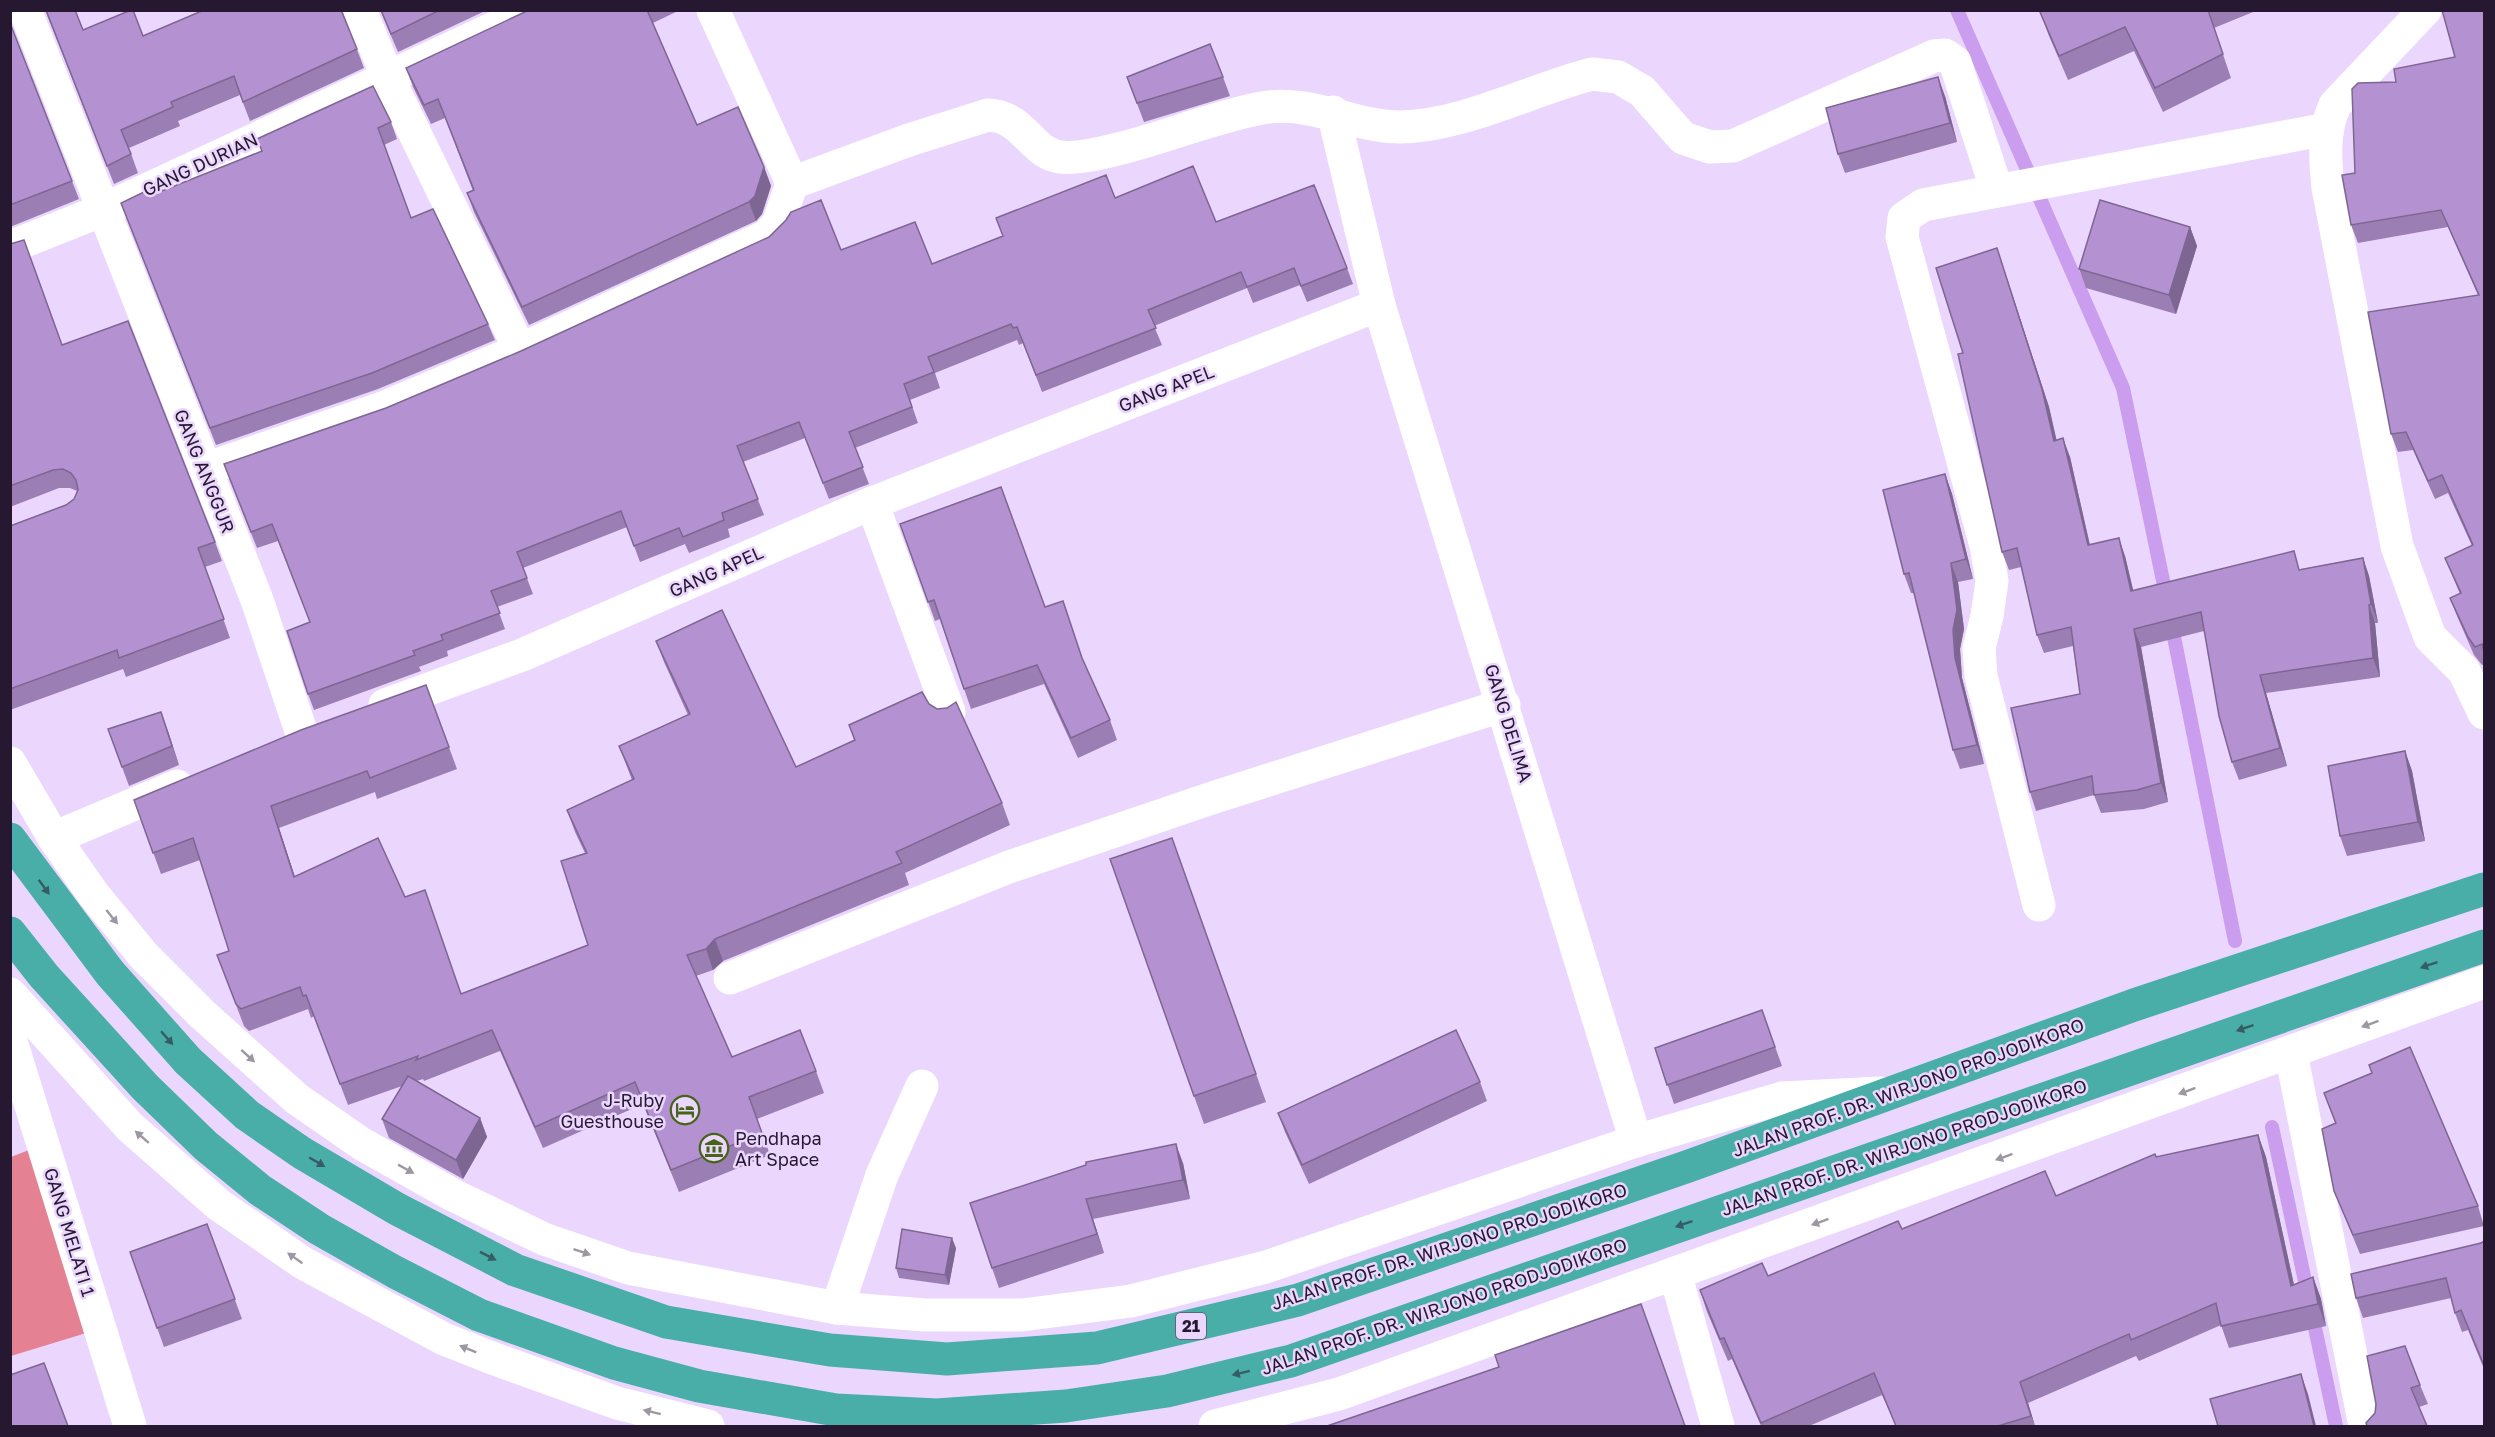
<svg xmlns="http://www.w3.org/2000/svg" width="2495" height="1437" font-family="'Golos Text',sans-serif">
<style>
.forest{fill:#e48193}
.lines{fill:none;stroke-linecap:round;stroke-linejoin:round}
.stream{stroke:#ca9def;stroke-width:14}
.minor{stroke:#fff;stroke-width:33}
.highway{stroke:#49aea7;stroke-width:33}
.wall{fill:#9b7eb4}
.shaded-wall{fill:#7e6692}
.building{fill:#b492d1;stroke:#7e6692;stroke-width:1.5}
.oneway{fill:#365c66}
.oneway2{fill:#9d97a2}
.labels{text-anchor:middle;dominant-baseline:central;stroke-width:5;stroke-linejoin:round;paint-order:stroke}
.shield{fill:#ebd6fe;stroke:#61516e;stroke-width:1.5}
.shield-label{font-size:16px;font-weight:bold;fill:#261830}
.street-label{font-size:18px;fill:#261830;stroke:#ebd6fe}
.poi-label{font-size:18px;fill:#261830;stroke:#ebd6fe;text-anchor:end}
</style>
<rect width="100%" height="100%" fill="#ebd6fe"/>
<polygon class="forest" points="42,1145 96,1330 11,1356 11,1157"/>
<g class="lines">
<g class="stream">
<polyline points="1957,10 2123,388 2167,600"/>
<polyline points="2171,622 2235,941"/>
<polyline points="2272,1127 2336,1426"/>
</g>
<g class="minor">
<polyline points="25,10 257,600 302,734"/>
<polyline points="360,10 387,76 520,350 767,236 778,224 792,183"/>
<polyline points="713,10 792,183"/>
<path d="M 2425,10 L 2335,105 C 2323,131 2325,159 2328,188 L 2397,546 L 2430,637 L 2464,671 L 2484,713"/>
<polyline points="1333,112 1379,305 1636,1141"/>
<path d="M 792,183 L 909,140 L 988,115 C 1024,116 1032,154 1060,157 C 1081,159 1102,153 1122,148 C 1169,136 1214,117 1262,108 C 1311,99 1353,127 1400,127 C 1464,126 1530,90 1592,74 L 1618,77 L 1642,91 L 1683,138 L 1710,147 L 1733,146 L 1934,56 L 1945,55 L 1955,62 L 1997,191"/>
<polyline points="10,247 103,210 533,10"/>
<polyline points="205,469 385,407 520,350"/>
<polyline points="872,503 949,712"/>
<polyline points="385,705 522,655 872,503 1379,305"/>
<polyline points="10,763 54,838 94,895 144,956 202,1014 297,1099 362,1144 453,1195 544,1239 628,1268 837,1308 924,1315 1022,1315 1131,1301 1266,1267 1636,1141 1782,1098 1881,1093"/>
<polyline points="54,838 177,786"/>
<polyline points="2039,905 1981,676 1979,648 1987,616 1992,581 1986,546 1902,237 1904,218 1923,205 2327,129"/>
<polyline points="730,978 1009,867 1215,797 1504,705"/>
<polyline points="10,994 130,1127 219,1205 303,1263 444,1339 492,1358 617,1403 708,1426"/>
<polyline points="10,1038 130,1426"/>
<polyline points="2291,1053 2365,1426"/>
<polyline points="1675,1273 1718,1426"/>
<polyline points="837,1308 882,1175 922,1086"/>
<polyline points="1215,1426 1339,1394 2484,982"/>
</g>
<g class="highway">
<polyline points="10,839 110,973 188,1061 247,1115 302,1153 397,1209 515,1270 666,1322 830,1350 947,1359 1097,1348 1298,1300 1686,1167 2134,1005 2484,889"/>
<polyline points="10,933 44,976 145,1087 206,1146 260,1190 319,1229 395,1272 479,1315 614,1363 699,1386 836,1410 937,1415 1066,1406 1167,1391 1291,1361 2484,946"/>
</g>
</g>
<g class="wall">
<polygon points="45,10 75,10 83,30 143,36 203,10 342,10 364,68 250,121 240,95 178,121 180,126 129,148 138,173 114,184"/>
<polygon points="380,10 487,10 398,52"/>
<polygon points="529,10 680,10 653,23 697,125 764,167 771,186 762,214 756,221 529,325 474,212 467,193 473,191 445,118 431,124 413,87 406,68"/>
<polygon points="2044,10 2258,10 2214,28 2231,78 2163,112 2134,51 2068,80 2049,36 2040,12"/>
<polygon points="2484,10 2484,664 2482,665 2474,655 2457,616 2450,598 2460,594 2445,558 2472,546 2448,493 2435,499 2413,450 2398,452 2391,434 2478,295 2448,227 2358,243 2351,225 2355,173 2396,82 2455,57"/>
<polygon points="10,23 79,199 10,227"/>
<polygon points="1127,77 1223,77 1230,96 1144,122"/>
<polygon points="1945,96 1957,142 1845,173 1838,154"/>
<polygon points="391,122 397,139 384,145 411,218 488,324 495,340 378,389 216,445 121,203 162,191"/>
<polygon points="1115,198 1216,222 1347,268 1353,284 1307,302 1300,285 1253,303 1247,288 1154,326 1162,345 1042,392 1023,343 1019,345 1017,340 935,373 940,388 910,400 918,423 855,448 869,484 829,499 805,438 743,462 764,515 728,529 730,537 689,553 685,544 640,562 627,527 523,568 533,594 497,607 505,629 447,651 448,656 419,667 421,671 314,710 308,694 310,622 278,541 257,548 230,480 841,250 932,264"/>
<polygon points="2190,227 2197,246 2176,314 2086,288 2079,269"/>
<polygon points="10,244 62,345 215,542 222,561 205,567 230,638 126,677 123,669 10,710 10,526 66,505 74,499 77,491 70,488 59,488 10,507"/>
<polygon points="1997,248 2049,407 2056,440 2070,457 2090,545 2125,556 2133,591 2301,569 2363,558 2369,576 2378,623 2375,623 2380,677 2266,693 2287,766 2239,780 2232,762 2204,631 2141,647 2168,802 2144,809 2101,813 2094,795 2036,811 2030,792 2080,694 2073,646 2044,653 2037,635 2021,567 2009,570 2002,552"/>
<polygon points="1945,474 1952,494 1973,579 1958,582 1964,629 1960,649 1962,678 1984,764 1960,769 1953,750 1914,593 1911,593 1904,574"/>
<polygon points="900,524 1045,607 1063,601 1084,663 1110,720 1117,740 1078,758 1044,684 971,709 940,619 935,621"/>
<polygon points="656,641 796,767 854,740 849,725 929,704 1002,803 1010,825 905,873 909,885 723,961 713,970 696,976 732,1057 816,1071 824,1093 757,1119 770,1155 679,1192 643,1104 543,1148 500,1051 424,1081 423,1079 417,1081 480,1118 487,1137 463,1179 389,1138 382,1119 402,1086 348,1105 314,1016 311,1018 308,1009 249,1031 244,1026 217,955 229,951 200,860 161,874 134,800 426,685 457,769 377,799 375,792 279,828 295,877 405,897 462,994 588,945 585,853 575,832 567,810 632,780 619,746 688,715 664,662"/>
<polygon points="161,712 179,765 129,786 108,729"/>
<polygon points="2405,751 2412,771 2425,841 2347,856 2340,836"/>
<polygon points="1172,838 1266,1102 1204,1124 1110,859"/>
<polygon points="1762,1010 1782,1066 1674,1104 1655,1048"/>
<polygon points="1480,1082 1487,1101 1309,1184 1285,1132 1278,1113"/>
<polygon points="2324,1093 2478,1206 2484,1226 2360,1254 2334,1191 2335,1123"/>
<polygon points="2258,1135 2266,1157 2294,1285 2313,1277 2321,1299 2326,1326 2229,1348 2221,1325 2139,1361 2136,1356 2028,1403 2035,1426 1896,1426 1882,1395 1809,1426 1761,1426 1732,1359 1728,1361 1707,1312 1700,1290 1768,1276 1902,1229 2056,1196 2156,1157"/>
<polygon points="1183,1163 1190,1199 1093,1219 1104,1253 999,1288 992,1268 1086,1165"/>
<polygon points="207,1224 242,1319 164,1347 130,1252"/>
<polygon points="2484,1241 2484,1369 2468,1330 2462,1332 2455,1313 2451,1298 2363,1318 2356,1298"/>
<polygon points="956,1248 949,1285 899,1278 896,1268"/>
<polygon points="2420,1385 2428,1404 2419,1407 2375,1413 2376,1404"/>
</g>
<g class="shaded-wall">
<polygon points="1938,77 1945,96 1957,142 1950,123"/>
<polygon points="764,167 771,186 762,214 756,221 749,202"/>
<polygon points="2190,227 2197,246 2176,314 2169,295"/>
<polygon points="1997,248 2049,407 2061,459 2054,441"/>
<polygon points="2063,438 2070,457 2094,564 2088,545"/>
<polygon points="1945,474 1952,494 1973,579 1966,559"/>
<polygon points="2119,538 2125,556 2138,610 2131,591"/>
<polygon points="2363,558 2369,576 2378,623 2371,604"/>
<polygon points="1951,563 1958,582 1964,629 1960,649 1962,678 1984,764 1977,745 1955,658"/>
<polygon points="2369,605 2375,623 2380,677 2373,658"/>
<polygon points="2134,629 2141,647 2168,802 2161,783"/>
<polygon points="2260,675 2266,693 2287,766 2280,748"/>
<polygon points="161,712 168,731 179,765 172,746"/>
<polygon points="2405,751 2412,771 2425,841 2418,822"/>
<polygon points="271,806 279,828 302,899 294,877"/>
<polygon points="715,939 723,961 713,970 706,949"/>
<polygon points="480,1118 487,1137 463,1179 456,1160"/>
<polygon points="2258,1135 2266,1157 2299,1308 2291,1286"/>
<polygon points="1176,1144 1183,1163 1190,1199 1183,1180"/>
<polygon points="1086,1199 1093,1219 1104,1253 1097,1234"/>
<polygon points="952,1238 956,1248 949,1285 945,1275"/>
<polygon points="2313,1277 2321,1299 2326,1326 2318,1304"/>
<polygon points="2301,1374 2308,1394 2316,1426 2314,1426"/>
<polygon points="2020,1382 2028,1403 2035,1426 2031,1416"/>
</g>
<g class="building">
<polygon points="46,10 75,10 83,30 131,10 133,10 143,36 204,10 341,10 357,49 243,102 234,76 171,102 173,107 121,130 131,154 107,166"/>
<polygon points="381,10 440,10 391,34"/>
<polygon points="529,10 647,10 697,125 738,107 764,167 755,196 749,202 522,307 467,193 474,190 438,99 424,105 406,68"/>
<polygon points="2044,10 2208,10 2223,54 2155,88 2125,27 2059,56 2040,12"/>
<polygon points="2442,10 2484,10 2484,651 2482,644 2475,647 2468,637 2450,598 2461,593 2445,558 2473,545 2442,475 2428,481 2406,432 2391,434 2368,312 2479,295 2441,210 2351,225 2342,175 2355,173 2352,89 2358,83 2396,82 2394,69 2455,57"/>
<polygon points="10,23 72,181 10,205"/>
<polygon points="1210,44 1223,77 1137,103 1127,77"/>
<polygon points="1938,77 1950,123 1838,154 1826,108"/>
<polygon points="373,86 391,122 378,128 411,218 433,209 488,324 372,373 210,428 121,203 146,191 161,187 162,191 262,151 257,139"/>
<polygon points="1193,166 1216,222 1314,185 1347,268 1301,286 1294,268 1247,287 1241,272 1148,310 1156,328 1036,375 1017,327 1013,328 1011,324 928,357 934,372 904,384 912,407 849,432 863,467 823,483 799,422 737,446 758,499 722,513 724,520 683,537 679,528 634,546 621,511 517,552 527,578 491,591 500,613 441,635 443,640 413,651 415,655 308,694 287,631 310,622 272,524 251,532 224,464 386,408 521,351 769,237 786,220 791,212 821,200 841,250 915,222 932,264 1003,236 996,218 1106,175 1115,198"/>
<polygon points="2100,200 2190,227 2169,295 2079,269"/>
<polygon points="24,240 62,345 128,321 215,542 198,548 224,619 119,658 117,650 10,689 10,526 66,505 74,499 78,490 76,480 71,473 63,469 53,470 10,486 10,244"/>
<polygon points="1997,248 2042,389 2054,441 2063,438 2088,545 2119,538 2131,591 2294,551 2299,570 2363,558 2371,604 2369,605 2373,658 2260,675 2280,748 2232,762 2219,716 2201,612 2134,629 2161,783 2137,790 2094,795 2092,776 2030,792 2011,708 2080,694 2071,627 2037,635 2017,548 2002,552 1958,354 1963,353 1936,268"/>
<polygon points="1945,474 1966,559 1951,563 1957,610 1953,630 1955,658 1977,745 1953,750 1909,573 1904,574 1883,490"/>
<polygon points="1001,487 1045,607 1063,601 1082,658 1110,720 1071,738 1037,665 964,689 934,600 928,602 900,524"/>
<polygon points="722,610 796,767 855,740 849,725 922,692 929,704 937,709 947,708 956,702 1002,803 896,852 902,863 715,939 706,949 687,955 732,1057 800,1030 816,1071 749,1097 762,1133 671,1170 635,1082 535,1127 492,1030 416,1060 418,1056 340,1084 306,995 303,996 300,987 241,1009 236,1004 217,955 229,951 193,838 153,853 134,800 301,730 426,685 449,747 370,778 367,771 271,806 294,877 378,838 405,897 425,890 461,994 588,945 561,861 587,853 567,810 634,779 619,746 690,714 656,641"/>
<polygon points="161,712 172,746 122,767 108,729"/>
<polygon points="2405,751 2418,822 2340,836 2328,766"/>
<polygon points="1172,838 1256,1074 1194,1096 1110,859"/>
<polygon points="1762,1010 1775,1047 1667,1085 1655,1048"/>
<polygon points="1456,1030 1480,1082 1302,1165 1278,1113"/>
<polygon points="2410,1047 2478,1206 2353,1235 2334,1191 2322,1129 2336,1123 2324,1093 2372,1073 2369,1065"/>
<polygon points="408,1076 480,1118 456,1160 382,1119"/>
<polygon points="2258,1135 2291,1286 2313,1277 2318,1304 2221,1326 2216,1303 2131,1340 2129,1334 2020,1382 2031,1416 1998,1426 1896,1426 1874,1373 1761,1423 1724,1338 1720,1339 1700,1290 1762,1263 1768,1276 1898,1221 1902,1229 2045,1171 2056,1196 2155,1154 2156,1157"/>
<polygon points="1176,1144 1183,1180 1086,1199 1097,1234 992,1268 970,1203 1086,1165 1086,1162"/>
<polygon points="207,1224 235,1299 157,1328 130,1252"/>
<polygon points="902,1229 952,1238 945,1275 896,1268"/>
<polygon points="2484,1241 2484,1362 2483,1363 2461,1310 2455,1313 2446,1278 2356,1298 2351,1274 2481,1243"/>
<polygon points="1641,1304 1685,1426 1327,1426 1499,1367 1495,1355"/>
<polygon points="2405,1346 2420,1385 2411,1388 2427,1426 2367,1426 2366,1423 2375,1413 2376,1404 2367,1356"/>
<polygon points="44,1363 68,1426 10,1426 10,1375"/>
<polygon points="2301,1374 2314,1426 2218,1426 2210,1399"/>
</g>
<defs><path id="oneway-solid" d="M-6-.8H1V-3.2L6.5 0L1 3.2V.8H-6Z" transform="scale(1.5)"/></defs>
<g class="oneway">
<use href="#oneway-solid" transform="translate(44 887) rotate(54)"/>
<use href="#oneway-solid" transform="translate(2429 965) rotate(161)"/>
<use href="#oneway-solid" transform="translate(2245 1028) rotate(161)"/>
<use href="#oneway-solid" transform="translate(167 1038) rotate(49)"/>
<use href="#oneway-solid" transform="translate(317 1162) rotate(30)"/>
<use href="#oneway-solid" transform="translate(1684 1224) rotate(161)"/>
<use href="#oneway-solid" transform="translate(488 1256) rotate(27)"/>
<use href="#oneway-solid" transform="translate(1241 1373) rotate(166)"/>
</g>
<g class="oneway2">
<use href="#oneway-solid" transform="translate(112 917) rotate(51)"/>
<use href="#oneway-solid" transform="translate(2370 1024) rotate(160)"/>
<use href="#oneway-solid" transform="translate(248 1056) rotate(42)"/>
<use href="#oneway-solid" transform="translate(2187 1091) rotate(160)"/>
<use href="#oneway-solid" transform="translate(142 1137) rotate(-139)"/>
<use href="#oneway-solid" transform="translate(2004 1157) rotate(160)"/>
<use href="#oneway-solid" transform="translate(406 1169) rotate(29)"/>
<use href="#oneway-solid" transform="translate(1820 1222) rotate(160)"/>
<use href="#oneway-solid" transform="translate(582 1252) rotate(19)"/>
<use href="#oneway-solid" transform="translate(295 1258) rotate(-145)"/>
<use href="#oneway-solid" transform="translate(468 1349) rotate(-158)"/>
<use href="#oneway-solid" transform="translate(652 1412) rotate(-166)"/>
</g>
<defs>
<g id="hotel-ring" transform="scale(1.5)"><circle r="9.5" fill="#ebd6fe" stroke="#466418" stroke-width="1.5"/><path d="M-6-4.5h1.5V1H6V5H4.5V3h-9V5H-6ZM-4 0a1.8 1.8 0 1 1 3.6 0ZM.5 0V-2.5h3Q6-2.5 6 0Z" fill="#466418"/></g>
<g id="museum-ring" transform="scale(1.5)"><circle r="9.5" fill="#ebd6fe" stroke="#466418" stroke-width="1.5"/><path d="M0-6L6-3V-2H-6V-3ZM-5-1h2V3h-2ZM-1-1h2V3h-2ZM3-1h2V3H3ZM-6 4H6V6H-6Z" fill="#466418"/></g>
</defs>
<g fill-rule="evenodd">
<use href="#hotel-ring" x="685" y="1110"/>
<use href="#museum-ring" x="714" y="1148"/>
</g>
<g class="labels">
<rect class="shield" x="1176" y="1313" width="30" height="26" rx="4.5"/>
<g class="shield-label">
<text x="1191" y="1326">21</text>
</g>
<g class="street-label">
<text transform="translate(200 164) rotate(-25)">GANG DURIAN</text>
<text transform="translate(1166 388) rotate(-21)">GANG APEL</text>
<text transform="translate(205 471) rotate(68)">GANG ANGGUR</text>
<text transform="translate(716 571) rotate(-24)">GANG APEL</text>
<text transform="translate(1509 723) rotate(73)">GANG DELIMA</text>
<text transform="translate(1908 1087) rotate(-20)">JALAN PROF. DR. WIRJONO PROJODIKORO</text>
<text transform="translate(1904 1147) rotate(-19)">JALAN PROF. DR. WIRJONO PRODJODIKORO</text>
<text transform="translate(70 1232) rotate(73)">GANG MELATI 1</text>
<text transform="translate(1449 1246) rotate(-18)">JALAN PROF. DR. WIRJONO PROJODIKORO</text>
<text transform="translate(1444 1306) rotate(-19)">JALAN PROF. DR. WIRJONO PRODJODIKORO</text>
</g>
<g class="poi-label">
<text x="664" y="1100">J-Ruby<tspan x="664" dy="21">Guesthouse</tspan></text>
<text x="735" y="1138" text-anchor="start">Pendhapa<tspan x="735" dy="21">Art Space</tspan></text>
</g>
</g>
<rect width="2495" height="1437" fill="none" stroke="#261830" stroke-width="24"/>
</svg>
